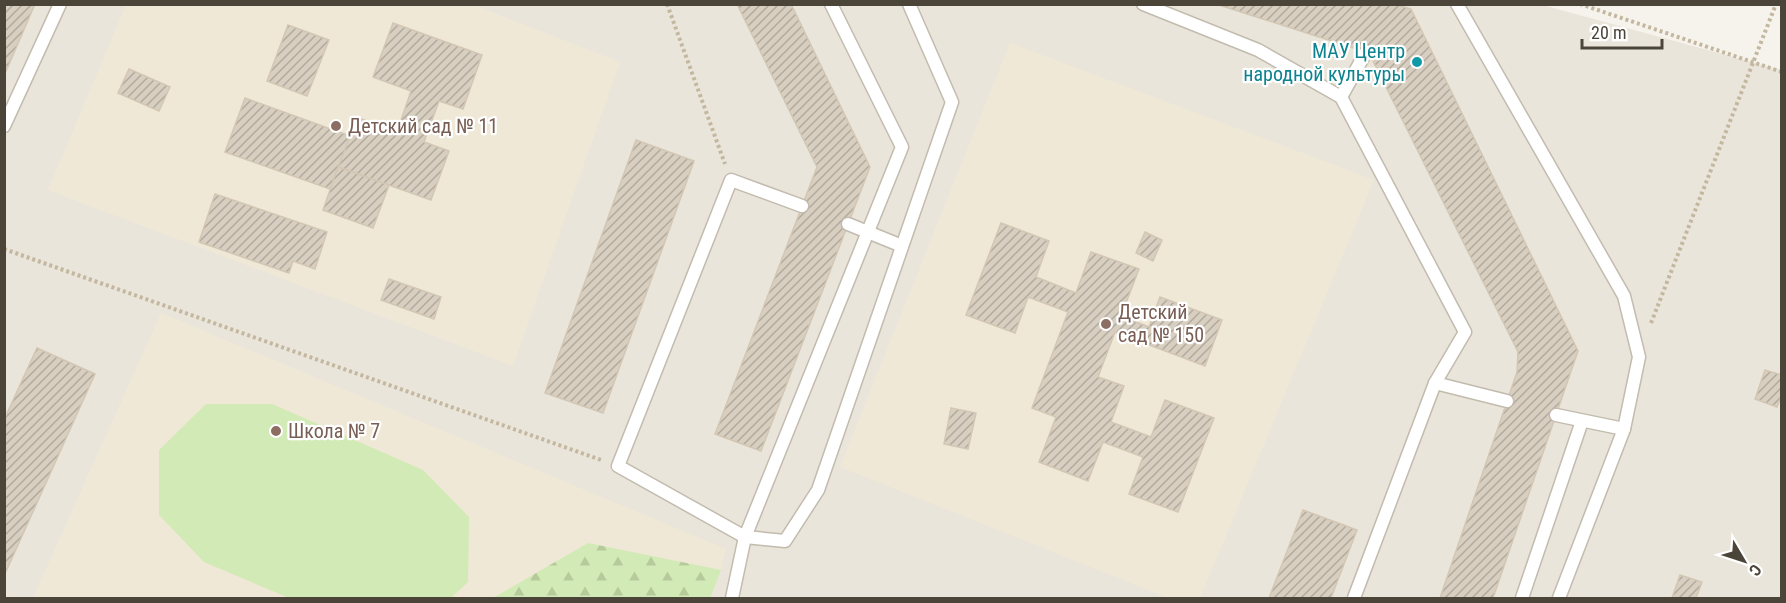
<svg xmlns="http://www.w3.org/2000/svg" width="1786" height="603" font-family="'Roboto Condensed',sans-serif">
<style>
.residential{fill:#eae5da}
.education{fill:#efe8d6}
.forest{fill:url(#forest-firs)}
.pitch{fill:#d2eab5}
.building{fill:url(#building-hatch);stroke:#d3c7b4;stroke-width:1.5}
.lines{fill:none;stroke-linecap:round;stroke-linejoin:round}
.service-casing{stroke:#c2bbae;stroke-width:15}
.path{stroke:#c4b79f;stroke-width:4;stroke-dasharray:3 3;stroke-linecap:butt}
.service{stroke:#fff;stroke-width:12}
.culture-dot{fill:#0f9aa8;stroke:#fff;stroke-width:2}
.education-dot{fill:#8d6e63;stroke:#fff;stroke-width:2}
.labels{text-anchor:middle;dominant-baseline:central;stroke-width:4.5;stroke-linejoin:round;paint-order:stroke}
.culture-label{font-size:20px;fill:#0d838f;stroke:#fff;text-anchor:end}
.education-label{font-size:20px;fill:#785e54;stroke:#fff;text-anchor:start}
</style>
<defs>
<pattern id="forest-firs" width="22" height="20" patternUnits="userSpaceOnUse" patternTransform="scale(1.5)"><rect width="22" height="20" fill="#d2eab5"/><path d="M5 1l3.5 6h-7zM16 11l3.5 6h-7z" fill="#b6ca9c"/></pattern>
<pattern id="building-hatch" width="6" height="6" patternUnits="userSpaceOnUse" patternTransform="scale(1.5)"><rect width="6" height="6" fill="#d8cfc1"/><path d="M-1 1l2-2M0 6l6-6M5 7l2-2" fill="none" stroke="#b1aa9e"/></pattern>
</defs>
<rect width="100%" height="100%" fill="#f6f3ec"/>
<polygon class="residential" points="1539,4 1781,70 1781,598 5,598 4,5"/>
<g class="education">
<polygon points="126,5 473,5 620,62 513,366 48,190"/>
<polygon points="1010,43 1374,180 1200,598 1168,598 840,467"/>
<polygon points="161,313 726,549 721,570 710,598 33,598"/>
</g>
<polygon class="forest" points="588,543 721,570 710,598 493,598"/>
<polygon class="pitch" points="206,404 272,404 423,470 469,517 468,582 451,598 289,598 204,562 159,515 159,450"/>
<g class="building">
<polygon points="4,4 35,4 4,76"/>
<polygon points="737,4 791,4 870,167 761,451 715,434 817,167"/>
<polygon points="1216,4 1395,4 1411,9 1578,351 1493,598 1440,598 1517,372 1518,352 1369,53"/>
<polygon points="393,23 482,55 463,109 439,101 424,142 449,151 431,200 338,167 356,117 397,132 411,91 373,77"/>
<polygon points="288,25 329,40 307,96 267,81"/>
<polygon points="129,69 170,87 159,111 118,93"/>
<polygon points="245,98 350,136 330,189 225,152"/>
<polygon points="636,140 694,161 603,413 545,393"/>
<polygon points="338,167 389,185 373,228 323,210"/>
<polygon points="215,194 327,232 315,269 293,261 289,273 199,242"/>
<polygon points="1001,223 1049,241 1036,277 1076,293 1091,252 1139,269 1121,316 1149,327 1160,297 1222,320 1205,366 1115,332 1098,377 1124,386 1111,422 1151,437 1165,400 1214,418 1178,512 1129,494 1143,457 1103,442 1088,481 1039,462 1056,417 1032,408 1068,312 1028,297 1015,333 966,315"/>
<polygon points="1145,232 1162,240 1153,261 1136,253"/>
<polygon points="389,279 441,297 434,319 381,300"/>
<polygon points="37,348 95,374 4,576 4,420"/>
<polygon points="1765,370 1782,375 1782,394 1777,407 1755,399"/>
<polygon points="951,408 976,413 968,449 944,444"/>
<polygon points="1303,510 1357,530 1331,598 1269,598"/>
<polygon points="1680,575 1702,582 1696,598 1672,598"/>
</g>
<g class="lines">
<g class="service-casing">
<g id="service">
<polyline points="1143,4 1258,50 1341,97 1465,332 1435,383 1354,598"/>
<polyline points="1457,4 1624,296 1639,357 1624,429 1559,598"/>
<polyline points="1341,97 1366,52"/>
<polyline points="4,126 60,4"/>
<polyline points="802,206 731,180 618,466 745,537 785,541 818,490 952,102 909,4"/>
<polyline points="848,224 902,246"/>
<polyline points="1435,383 1507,401"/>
<polyline points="1556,415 1624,429"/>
<polyline points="732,598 745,537 902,147 831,4"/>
<polyline points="1522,598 1582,421"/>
</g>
</g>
<g class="path">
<polyline points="667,4 725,164"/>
<polyline points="1580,4 1782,72"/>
<polyline points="4,249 601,460"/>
<polyline points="1651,323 1776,4"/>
</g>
<use href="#service" class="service"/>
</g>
<circle class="culture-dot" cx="1417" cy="62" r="6"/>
<g class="education-dot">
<circle cx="336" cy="126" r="6"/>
<circle cx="1106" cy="324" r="6"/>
<circle cx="276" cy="431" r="6"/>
</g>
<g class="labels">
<g class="culture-label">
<text x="1405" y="51">МАУ Центр<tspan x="1405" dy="23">народной культуры</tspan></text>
</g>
<g class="education-label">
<text x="348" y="126">Детский сад № 11</text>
<text x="1118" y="312">Детский<tspan x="1118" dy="23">сад № 150</tspan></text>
<text x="288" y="431">Школа № 7</text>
</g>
</g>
<rect width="1786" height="603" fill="none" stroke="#4b4439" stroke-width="12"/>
<g transform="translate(1744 561) rotate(129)" stroke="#ffffff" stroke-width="4.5" paint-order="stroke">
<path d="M0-4.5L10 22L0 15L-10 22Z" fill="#4b4439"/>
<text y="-9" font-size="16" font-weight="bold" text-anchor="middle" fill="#4b4439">С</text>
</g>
<path d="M1582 39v9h80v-9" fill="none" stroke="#4b4439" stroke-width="3"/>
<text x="1591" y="39" font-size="18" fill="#4b4439" stroke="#ffffff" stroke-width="4.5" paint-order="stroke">20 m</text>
</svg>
